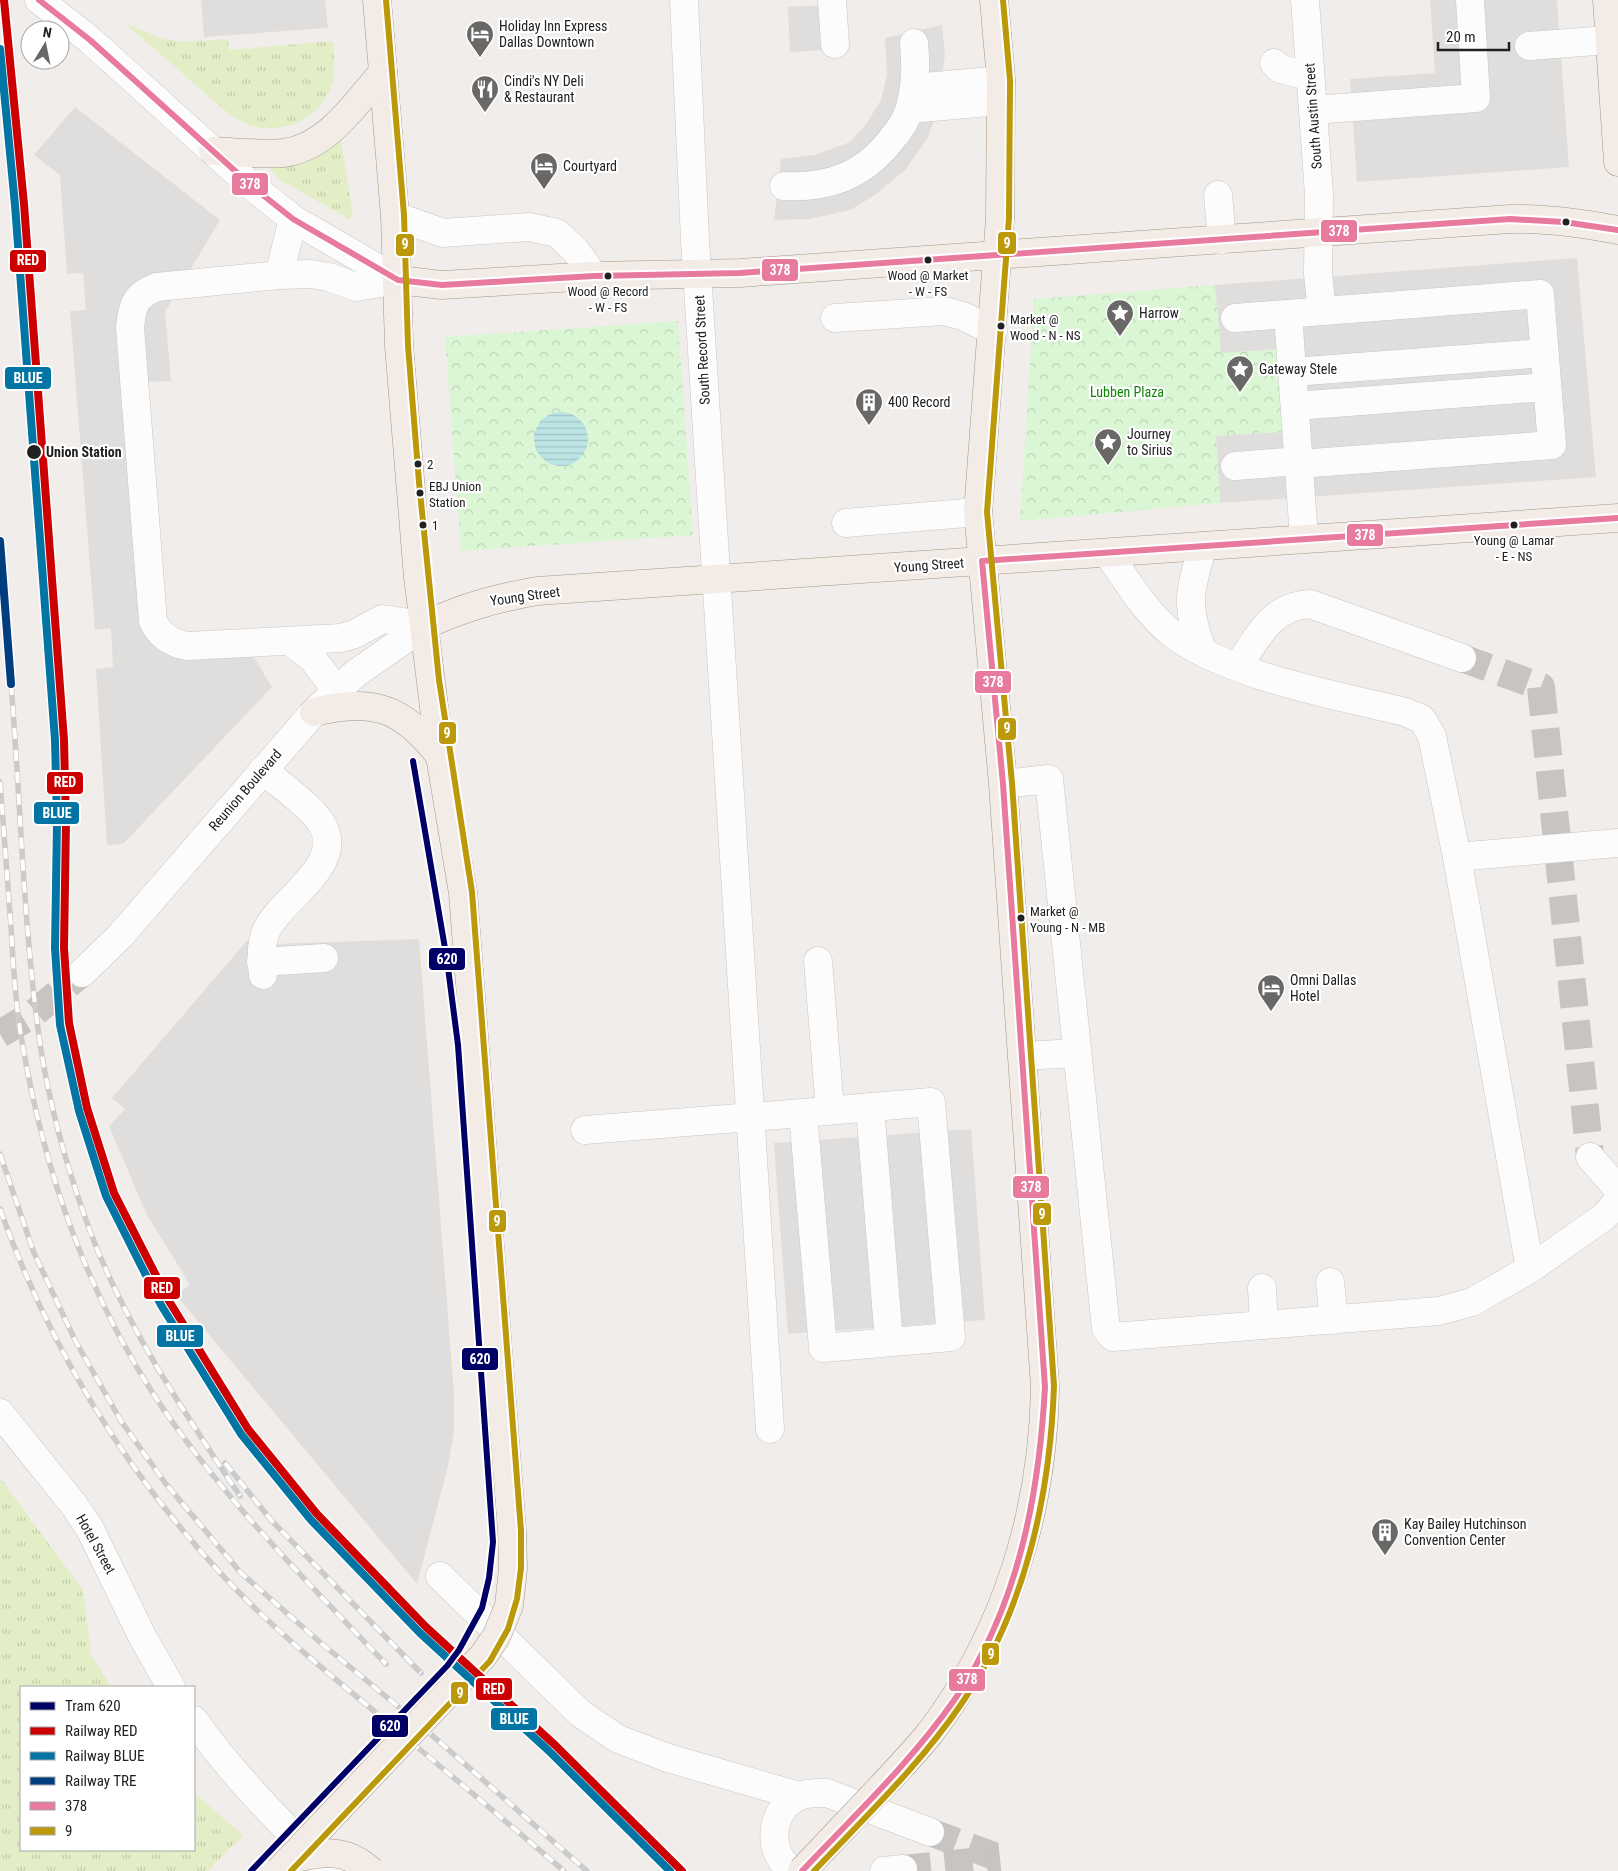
<svg xmlns="http://www.w3.org/2000/svg" width="1618" height="1871" font-family="'Roboto Condensed',sans-serif">
<style>
.grass{fill:url(#grass-tufts)}
.park{fill:url(#park-crowns);fill-rule:evenodd}
.parking{fill:#e0dedd}
.water{fill:url(#water-rules)}
.lines{fill:none;stroke-linecap:round;stroke-linejoin:round}
.minor-tunnel{stroke:#c7c4c2;stroke-width:28;stroke-dasharray:28 14;stroke-linecap:butt}
.minor-casing{stroke:#c8c7c6;stroke-width:29}
.major-casing{stroke:#a79686;stroke-width:29}
.minor{stroke:#fdfcfc;stroke-width:28}
.major{stroke:#f3ebe6;stroke-width:28}
.rail-casing{stroke:#cbcbcb;stroke-width:5.5}
.rail{stroke:#fff;stroke-width:4;stroke-dasharray:11;stroke-linecap:butt}
.major-bridge-casing{stroke:#a79686;stroke-width:29;stroke-linecap:butt}
.major-bridge{stroke:#f3ebe6;stroke-width:28}
.bus-1-casing{stroke:#fff;stroke-width:10}
.bus-2-casing{stroke:#fff;stroke-width:10}
.bus-1{stroke:#e87b9d;stroke-width:6}
.bus-2{stroke:#bc990a;stroke-width:6}
.rail-1-casing{stroke:#fff;stroke-width:11}
.rail-2-casing{stroke:#fff;stroke-width:11}
.rail-3-casing{stroke:#fff;stroke-width:11}
.rail-1{stroke:#c00;stroke-width:8}
.rail-2{stroke:#0275a4;stroke-width:8}
.rail-3{stroke:#003e7e;stroke-width:8}
.tram-1-casing{stroke:#fff;stroke-width:10}
.tram-1{stroke:#006;stroke-width:6}
.bus-dot{fill:#212121;stroke:#fff;stroke-width:2}
.labels{text-anchor:middle;dominant-baseline:central;stroke-width:4.5;stroke-linejoin:round;paint-order:stroke}
.bus-label{font-size:13px;fill:#212121;stroke:#fff;text-anchor:start}
.poi-label{font-size:14px;fill:#212121;stroke:#fff;text-anchor:start}
.street-label{font-size:14px;fill:#212121;stroke:#fff}
.park-label{font-size:14px;fill:#0f8604;stroke:#fff}
.stop-label{font-size:14px;font-weight:bold;fill:#212121;stroke:#fff;text-anchor:start}
.line-badge{stroke:#fff;stroke-width:2}
.badge-label{font-size:14px;text-anchor:middle;font-weight:bold;fill:#fff}
</style>
<defs>
<pattern id="grass-tufts" width="24" height="20" patternUnits="userSpaceOnUse" patternTransform="scale(1.25)"><rect width="24" height="20" fill="#e3eec7"/><path d="M3 7l-1-3M5 7V3M7 7l1-3M15 17l-1-3M17 17v-4M19 17l1-3" fill="none" stroke="#c2ccab"/></pattern>
<pattern id="park-crowns" width="20" height="18" patternUnits="userSpaceOnUse" patternTransform="scale(1.25)"><rect width="20" height="18" fill="#dbf6d5"/><path d="M2 6a3 3 0 1 1 6 0M12 15a3 3 0 1 1 6 0" fill="none" stroke="#bcd3b7"/></pattern>
<pattern id="water-rules" width="6" height="5" patternUnits="userSpaceOnUse" patternTransform="scale(1.25)"><rect width="6" height="5" fill="#bce4e5"/><path d="M0 2.5h6" fill="none" stroke="#a1c3c4"/></pattern>
</defs>
<rect width="100%" height="100%" fill="#f0edea"/>
<g class="grass">
<path d="M 123,22 L 163,39 L 183,42 L 228,39 L 229,50 L 333,41 C 335,72 337,95 309,116 C 292,128 267,132 247,124 C 229,116 213,100 198,87 C 173,65 148,43 123,22 Z"/>
<polygon points="341,141 353,213 349,219 280,180 267,166 319,155"/>
<polygon points="0,1478 83,1590 91,1655 111,1687 21,1687 21,1850 194,1850 194,1793 243,1835 208,1871 0,1871"/>
</g>
<g class="park">
<polygon points="1215,285 1221,353 1279,348 1286,432 1216,436 1220,503 1020,521 1034,299"/>
<path d="M 678,321 L 693,535 L 461,551 L 445,337 ZM 563,412 L 574,462 L 556,465 L 548,462 L 546,416 Z"/>
</g>
<g class="parking">
<polygon points="201,0 325,0 328,28 204,37"/>
<polygon points="1430,0 1557,0 1569,167 1357,182 1350,79 1435,73"/>
<polygon points="842,4 845,49 790,52 788,7"/>
<polygon points="942,25 945,55 936,115 927,139 906,169 875,195 850,210 810,219 774,220 781,159 815,155 850,142 865,126 881,100 887,75 885,38"/>
<polygon points="75,107 220,220 165,312 171,381 146,382 168,649 252,654 272,687 123,844 107,845 96,669 113,667 111,628 95,630 70,311 86,310 83,273 67,274 60,175 34,155"/>
<polygon points="1577,258 1596,477 1220,503 1216,436 1285,432 1279,349 1221,353 1215,285"/>
<polygon points="257,929 275,944 419,939 454,1394 454,1431 448,1466 417,1584 176,1295 190,1285 146,1213 109,1126 125,1109 112,1098"/>
<polygon points="971,1129 985,1320 788,1334 774,1143"/>
</g>
<circle class="water" cx="561" cy="439" r="27"/>
<g class="lines">
<g class="minor-tunnel">
<polyline points="1462,658 1541,687 1590,1157"/>
<polyline points="0,1034 33,1014 82,973"/>
<polyline points="930,1832 994,1856"/>
<polyline points="903,1869 1000,1859"/>
</g>
<g class="minor-casing">
<g id="minor">
<polyline points="39,0 90,40 254,188 293,219 398,280"/>
<polyline points="684,0 695,240 770,1429"/>
<polyline points="832,0 835,44"/>
<polyline points="1305,0 1319,195 1318,274 1322,311"/>
<polyline points="1529,46 1609,40"/>
<polyline points="1274,63 1280,69 1310,76"/>
<polyline points="914,88 1001,80"/>
<polyline points="910,109 1000,101"/>
<polyline points="1313,110 1476,98 1470,0"/>
<path d="M 784,186 C 829,188 863,176 891,140 C 899,131 907,119 910,107 C 916,86 916,64 914,43"/>
<polyline points="1218,195 1222,240"/>
<polyline points="395,216 443,233 529,227 557,233 576,251 594,276"/>
<polyline points="279,275 293,219"/>
<path d="M 398,280 L 356,287 L 329,277 L 311,274 L 279,275 L 157,287 C 135,295 132,306 130,328 L 153,621 C 160,636 171,643 187,646 L 341,638 L 355,634 L 382,619 L 425,625"/>
<polyline points="1288,314 1304,538"/>
<polyline points="835,318 944,311 963,316 993,331"/>
<polyline points="1235,318 1540,294 1552,445 1299,464"/>
<polyline points="1293,372 1544,353"/>
<polyline points="1295,406 1547,387"/>
<polyline points="1235,466 1299,461"/>
<polyline points="846,523 978,512"/>
<path d="M 1203,546 C 1189,593 1185,606 1203,652"/>
<path d="M 1108,554 C 1128,582 1147,615 1175,636 C 1233,677 1335,695 1405,712 L 1422,719 L 1432,736 L 1457,857 L 1530,1269"/>
<polyline points="291,642 312,658 337,691"/>
<path d="M 1238,666 C 1258,637 1271,606 1310,604 L 1462,658"/>
<polyline points="1003,784 1049,779 1106,1329 1113,1337 1439,1311 1472,1302 1530,1269 1605,1216 1618,1200"/>
<polyline points="1457,857 1618,843"/>
<polyline points="818,961 830,1110"/>
<polyline points="261,962 324,958"/>
<polyline points="82,973 121,935 314,712 355,674 425,625"/>
<path d="M 263,975 C 261,960 260,943 267,929 C 283,897 349,863 320,821 C 309,805 278,783 263,770"/>
<polyline points="1022,1056 1077,1053"/>
<polyline points="870,1107 889,1342"/>
<polyline points="585,1130 803,1113 931,1102 951,1337 823,1348 803,1113"/>
<polyline points="1590,1157 1618,1189"/>
<polyline points="1330,1282 1334,1320"/>
<polyline points="1262,1288 1264,1325"/>
<polyline points="0,1413 74,1505 90,1529 142,1636 171,1687"/>
<polyline points="440,1576 581,1714 618,1739 668,1758 799,1796"/>
<path d="M 194,1720 C 233,1776 281,1823 329,1871"/>
<path d="M 794,1871 C 765,1855 769,1807 800,1796 C 809,1792 818,1793 827,1793 L 930,1832"/>
<polyline points="884,1871 903,1869"/>
</g>
</g>
<g class="major-casing">
<g id="major">
<polyline points="377,0 395,216 399,346 418,577 440,756 463,893 495,1313"/>
<polyline points="1607,0 1618,162"/>
<path d="M 213,151 C 236,152 260,155 283,153 C 327,148 355,104 383,72"/>
<path d="M 398,280 L 442,285 L 594,276 L 740,273 L 1510,219 C 1547,218 1581,223 1618,230"/>
<path d="M 425,625 C 465,607 493,599 537,591 L 1618,518"/>
<path d="M 314,712 C 374,698 402,707 440,756"/>
<path d="M 889,1779 C 903,1764 917,1749 930,1733 C 1006,1633 1043,1512 1045,1387 L 1003,784 L 978,512 L 1000,218 L 1001,80 L 994,0"/>
</g>
</g>
<use href="#minor" class="minor"/>
<use href="#major" class="major"/>
<g class="rail-casing">
<g id="rail">
<path d="M 11,684 C 21,806 23,929 41,1050 C 50,1106 66,1164 85,1217 C 118,1314 183,1411 240,1496"/>
<path d="M 0,782 C 4,830 7,878 11,927 C 13,963 15,1000 21,1036 C 42,1163 84,1287 154,1395 C 219,1494 304,1579 386,1664"/>
<polyline points="0,1154 34,1253 76,1342 121,1421 166,1484 241,1573 321,1643 418,1723 587,1871"/>
<path d="M 0,1209 C 49,1346 125,1472 225,1578 C 276,1632 334,1678 391,1725 C 449,1774 507,1822 564,1871"/>
<polyline points="225,1463 271,1520 421,1673"/>
</g>
</g>
<use href="#rail" class="rail"/>
<g class="major-bridge-casing">
<g id="major-bridge">
<path d="M 290,1859 C 322,1852 345,1847 371,1871"/>
<polyline points="279,1871 483,1656 496,1637 509,1606 513,1569 512,1532 495,1313"/>
<polyline points="802,1871 889,1779"/>
</g>
</g>
<use href="#major-bridge" class="major-bridge"/>
<g class="bus-1-casing">
<g id="bus-1">
<polyline points="39,0 90,40 254,188 293,219 398,280 442,285 594,276 740,273 1510,219 1564,222 1618,230"/>
<path d="M 802,1871 C 855,1815 911,1762 955,1699 C 1018,1607 1039,1496 1045,1387 L 1003,784 L 982,561 L 1618,518"/>
</g>
</g>
<g class="bus-2-casing">
<g id="bus-2">
<polyline points="291,1871 490,1661 508,1629 517,1599 521,1568 521,1531 472,892 439,680 419,482 408,346 404,215 386,0"/>
<path d="M 814,1871 C 865,1817 920,1765 962,1703 C 1025,1611 1050,1496 1054,1386 L 1012,783 L 987,512 L 1009,218 L 1010,80 L 1003,0"/>
</g>
</g>
<use href="#bus-1" class="bus-1"/>
<use href="#bus-2" class="bus-2"/>
<g class="rail-1-casing">
<polyline id="rail-1" points="4,0 24,204 64,740 66,822 64,948 69,1023 87,1108 114,1193 169,1301 248,1429 317,1514 426,1627 555,1745 682,1871"/>
</g>
<g class="rail-2-casing">
<polyline id="rail-2" points="0,49 15,205 55,740 57,822 55,948 60,1025 79,1111 106,1196 161,1305 241,1434 311,1520 420,1633 549,1751 670,1871"/>
</g>
<g class="rail-3-casing">
<polyline id="rail-3" points="0,541 11,684"/>
</g>
<use href="#rail-1" class="rail-1"/>
<use href="#rail-2" class="rail-2"/>
<use href="#rail-3" class="rail-3"/>
<g class="tram-1-casing">
<polyline id="tram-1" points="251,1871 447,1666 459,1650 482,1608 489,1578 493,1542 458,1045 447,960 413,761"/>
</g>
<use href="#tram-1" class="tram-1"/>
</g>
<defs>
<g id="hotel-pin" transform="scale(1.4375)"><path d="M0 17L-7.5 6A9.5 9.5 0 1 1 7.5 6Z" fill="#696867" stroke="#fff"/><path d="M-6-4.5h1.5V1H6V5H4.5V3h-9V5H-6ZM-4 0a1.8 1.8 0 1 1 3.6 0ZM.5 0V-2.5h3Q6-2.5 6 0Z" fill="#fff"/></g>
<g id="restaurant-pin" transform="scale(1.4375)"><path d="M0 17L-7.5 6A9.5 9.5 0 1 1 7.5 6Z" fill="#696867" stroke="#fff"/><path d="M-5-6h1v4h1v-4h1v4h1v-4h1v5L-1.5 .5V6h-2V.5L-5-1ZM5-6V6H3V1.5H1.5Q1.5-4 5-6Z" fill="#fff"/></g>
<g id="sight-pin" transform="scale(1.4375)"><path d="M0 17L-7.5 6A9.5 9.5 0 1 1 7.5 6Z" fill="#696867" stroke="#fff"/><path d="M0-6L1.8-2.2L6-1.7L2.9 1.2L3.7 5.4L0 3.3L-3.7 5.4L-2.9 1.2L-6-1.7L-1.8-2.2Z" fill="#fff"/></g>
<g id="building-pin" transform="scale(1.4375)"><path d="M0 17L-7.5 6A9.5 9.5 0 1 1 7.5 6Z" fill="#696867" stroke="#fff"/><path d="M-4-6H4V6H1V3H-1V6H-4ZM-2.5-4.3h1.7v1.8h-1.7ZM.8-4.3h1.7v1.8H.8ZM-2.5-1h1.7V.8h-1.7ZM.8-1h1.7V.8H.8Z" fill="#fff"/></g>
</defs>
<g fill-rule="evenodd">
<use href="#hotel-pin" x="480" y="34"/>
<use href="#restaurant-pin" x="485" y="89"/>
<use href="#hotel-pin" x="544" y="166"/>
<use href="#sight-pin" x="1120" y="313"/>
<use href="#sight-pin" x="1240" y="369"/>
<use href="#building-pin" x="869" y="402"/>
<use href="#sight-pin" x="1108" y="442"/>
<use href="#hotel-pin" x="1271" y="988"/>
<use href="#building-pin" x="1385" y="1532"/>
</g>
<g class="bus-dot">
<circle cx="1566" cy="222" r="4.5"/>
<circle cx="928" cy="260" r="4.5"/>
<circle cx="608" cy="276" r="4.5"/>
<circle cx="1001" cy="326" r="4.5"/>
<circle cx="34" cy="452" r="8"/>
<circle cx="418" cy="464" r="4.5"/>
<circle cx="420" cy="493" r="4.5"/>
<circle cx="423" cy="525" r="4.5"/>
<circle cx="1514" cy="525" r="4.5"/>
<circle cx="1021" cy="918" r="4.5"/>
</g>
<g class="labels">
<g class="bus-label">
<text x="928" y="275" text-anchor="middle">Wood @ Market<tspan x="928" dy="16">- W - FS</tspan></text>
<text x="608" y="291" text-anchor="middle">Wood @ Record<tspan x="608" dy="16">- W - FS</tspan></text>
<text x="1010" y="319">Market @<tspan x="1010" dy="16">Wood - N - NS</tspan></text>
<text x="427" y="464">2</text>
<text x="429" y="486">EBJ Union<tspan x="429" dy="16">Station</tspan></text>
<text x="432" y="525">1</text>
<text x="1514" y="540" text-anchor="middle">Young @ Lamar<tspan x="1514" dy="16">- E - NS</tspan></text>
<text x="1030" y="911">Market @<tspan x="1030" dy="16">Young - N - MB</tspan></text>
</g>
<g class="poi-label">
<text x="499" y="26">Holiday Inn Express<tspan x="499" dy="16">Dallas Downtown</tspan></text>
<text x="504" y="81">Cindi's NY Deli<tspan x="504" dy="16">&amp; Restaurant</tspan></text>
<text x="563" y="166">Courtyard</text>
<text x="1139" y="313">Harrow</text>
<text x="1259" y="369">Gateway Stele</text>
<text x="888" y="402">400 Record</text>
<text x="1127" y="434">Journey<tspan x="1127" dy="16">to Sirius</tspan></text>
<text x="1290" y="980">Omni Dallas<tspan x="1290" dy="16">Hotel</tspan></text>
<text x="1404" y="1524">Kay Bailey Hutchinson<tspan x="1404" dy="16">Convention Center</tspan></text>
</g>
<g class="street-label">
<text transform="translate(1313 116) rotate(-94)">South Austin Street</text>
<text transform="translate(702 350) rotate(-93)">South Record Street</text>
<text transform="translate(929 565) rotate(-4)">Young Street</text>
<text transform="translate(525 596) rotate(-8)">Young Street</text>
<text transform="translate(245 790) rotate(-49)">Reunion Boulevard</text>
<text transform="translate(96 1544) rotate(61)">Hotel Street</text>
</g>
<g class="park-label">
<text x="1127" y="392">Lubben Plaza</text>
</g>
<g class="stop-label">
<text x="46" y="452">Union Station</text>
</g>
</g>
<g class="line-badge">
<rect x="231" y="172" width="38" height="24" rx="5" fill="#e87b9d"/>
<rect x="1320" y="219" width="38" height="24" rx="5" fill="#e87b9d"/>
<rect x="997" y="231" width="20" height="24" rx="5" fill="#bc990a"/>
<rect x="395" y="233" width="20" height="24" rx="5" fill="#bc990a"/>
<rect x="9" y="249" width="38" height="24" rx="5" fill="#c00"/>
<rect x="761" y="258" width="38" height="24" rx="5" fill="#e87b9d"/>
<rect x="4" y="366" width="48" height="24" rx="5" fill="#0275a4"/>
<rect x="1346" y="523" width="38" height="24" rx="5" fill="#e87b9d"/>
<rect x="974" y="670" width="38" height="24" rx="5" fill="#e87b9d"/>
<rect x="997" y="717" width="20" height="24" rx="5" fill="#bc990a"/>
<rect x="438" y="721" width="19" height="24" rx="5" fill="#bc990a"/>
<rect x="46" y="771" width="38" height="24" rx="5" fill="#c00"/>
<rect x="33" y="801" width="47" height="24" rx="5" fill="#0275a4"/>
<rect x="428" y="947" width="38" height="24" rx="5" fill="#006"/>
<rect x="1012" y="1175" width="38" height="24" rx="5" fill="#e87b9d"/>
<rect x="1032" y="1202" width="20" height="24" rx="5" fill="#bc990a"/>
<rect x="488" y="1209" width="19" height="24" rx="5" fill="#bc990a"/>
<rect x="143" y="1276" width="38" height="24" rx="5" fill="#c00"/>
<rect x="156" y="1324" width="48" height="24" rx="5" fill="#0275a4"/>
<rect x="461" y="1347" width="38" height="24" rx="5" fill="#006"/>
<rect x="981" y="1642" width="19" height="24" rx="5" fill="#bc990a"/>
<rect x="948" y="1668" width="38" height="24" rx="5" fill="#e87b9d"/>
<rect x="475" y="1677" width="38" height="24" rx="5" fill="#c00"/>
<rect x="450" y="1681" width="19" height="24" rx="5" fill="#bc990a"/>
<rect x="490" y="1707" width="48" height="24" rx="5" fill="#0275a4"/>
<rect x="371" y="1714" width="38" height="24" rx="5" fill="#006"/>
</g>
<g class="badge-label">
<text x="250" y="189">378</text>
<text x="1339" y="236">378</text>
<text x="1007" y="248">9</text>
<text x="405" y="249">9</text>
<text x="28" y="265">RED</text>
<text x="780" y="275">378</text>
<text x="28" y="383">BLUE</text>
<text x="1365" y="540">378</text>
<text x="993" y="687">378</text>
<text x="1007" y="733">9</text>
<text x="447" y="738">9</text>
<text x="65" y="787">RED</text>
<text x="57" y="818">BLUE</text>
<text x="447" y="964">620</text>
<text x="1031" y="1192">378</text>
<text x="1042" y="1219">9</text>
<text x="497" y="1226">9</text>
<text x="162" y="1293">RED</text>
<text x="180" y="1341">BLUE</text>
<text x="480" y="1364">620</text>
<text x="991" y="1659">9</text>
<text x="967" y="1684">378</text>
<text x="494" y="1694">RED</text>
<text x="460" y="1698">9</text>
<text x="514" y="1724">BLUE</text>
<text x="390" y="1731">620</text>
</g>
<rect x="20" y="1686" width="175" height="165" fill="#ffffff" stroke="#a6a6a6"/>
<rect x="30" y="1702" width="25" height="8" fill="#000066" stroke="#a6a6a6"/>
<text x="65" y="1711" font-size="15" fill="#212121">Tram 620</text>
<rect x="30" y="1727" width="25" height="8" fill="#cc0000" stroke="#a6a6a6"/>
<text x="65" y="1736" font-size="15" fill="#212121">Railway RED</text>
<rect x="30" y="1752" width="25" height="8" fill="#0275a4" stroke="#a6a6a6"/>
<text x="65" y="1761" font-size="15" fill="#212121">Railway BLUE</text>
<rect x="30" y="1777" width="25" height="8" fill="#003e7e" stroke="#a6a6a6"/>
<text x="65" y="1786" font-size="15" fill="#212121">Railway TRE</text>
<rect x="30" y="1802" width="25" height="8" fill="#e87b9d" stroke="#a6a6a6"/>
<text x="65" y="1811" font-size="15" fill="#212121">378</text>
<rect x="30" y="1827" width="25" height="8" fill="#bc990a" stroke="#a6a6a6"/>
<text x="65" y="1836" font-size="15" fill="#212121">9</text>
<g transform="translate(45 45) rotate(10)"><circle r="24" fill="#ffffff" stroke="#a6a6a6"/>
<path d="M0-4L9 19L0 12L-9 19Z" fill="#696867"/>
<text y="-8" font-size="14" font-weight="bold" text-anchor="middle" fill="#212121">N</text>
</g>
<path d="M1438 42v8h71v-8" fill="none" stroke="#212121" stroke-width="2.5"/>
<text x="1446" y="42" font-size="15" fill="#212121" stroke="#ffffff" stroke-width="4" paint-order="stroke">20 m</text>
</svg>
